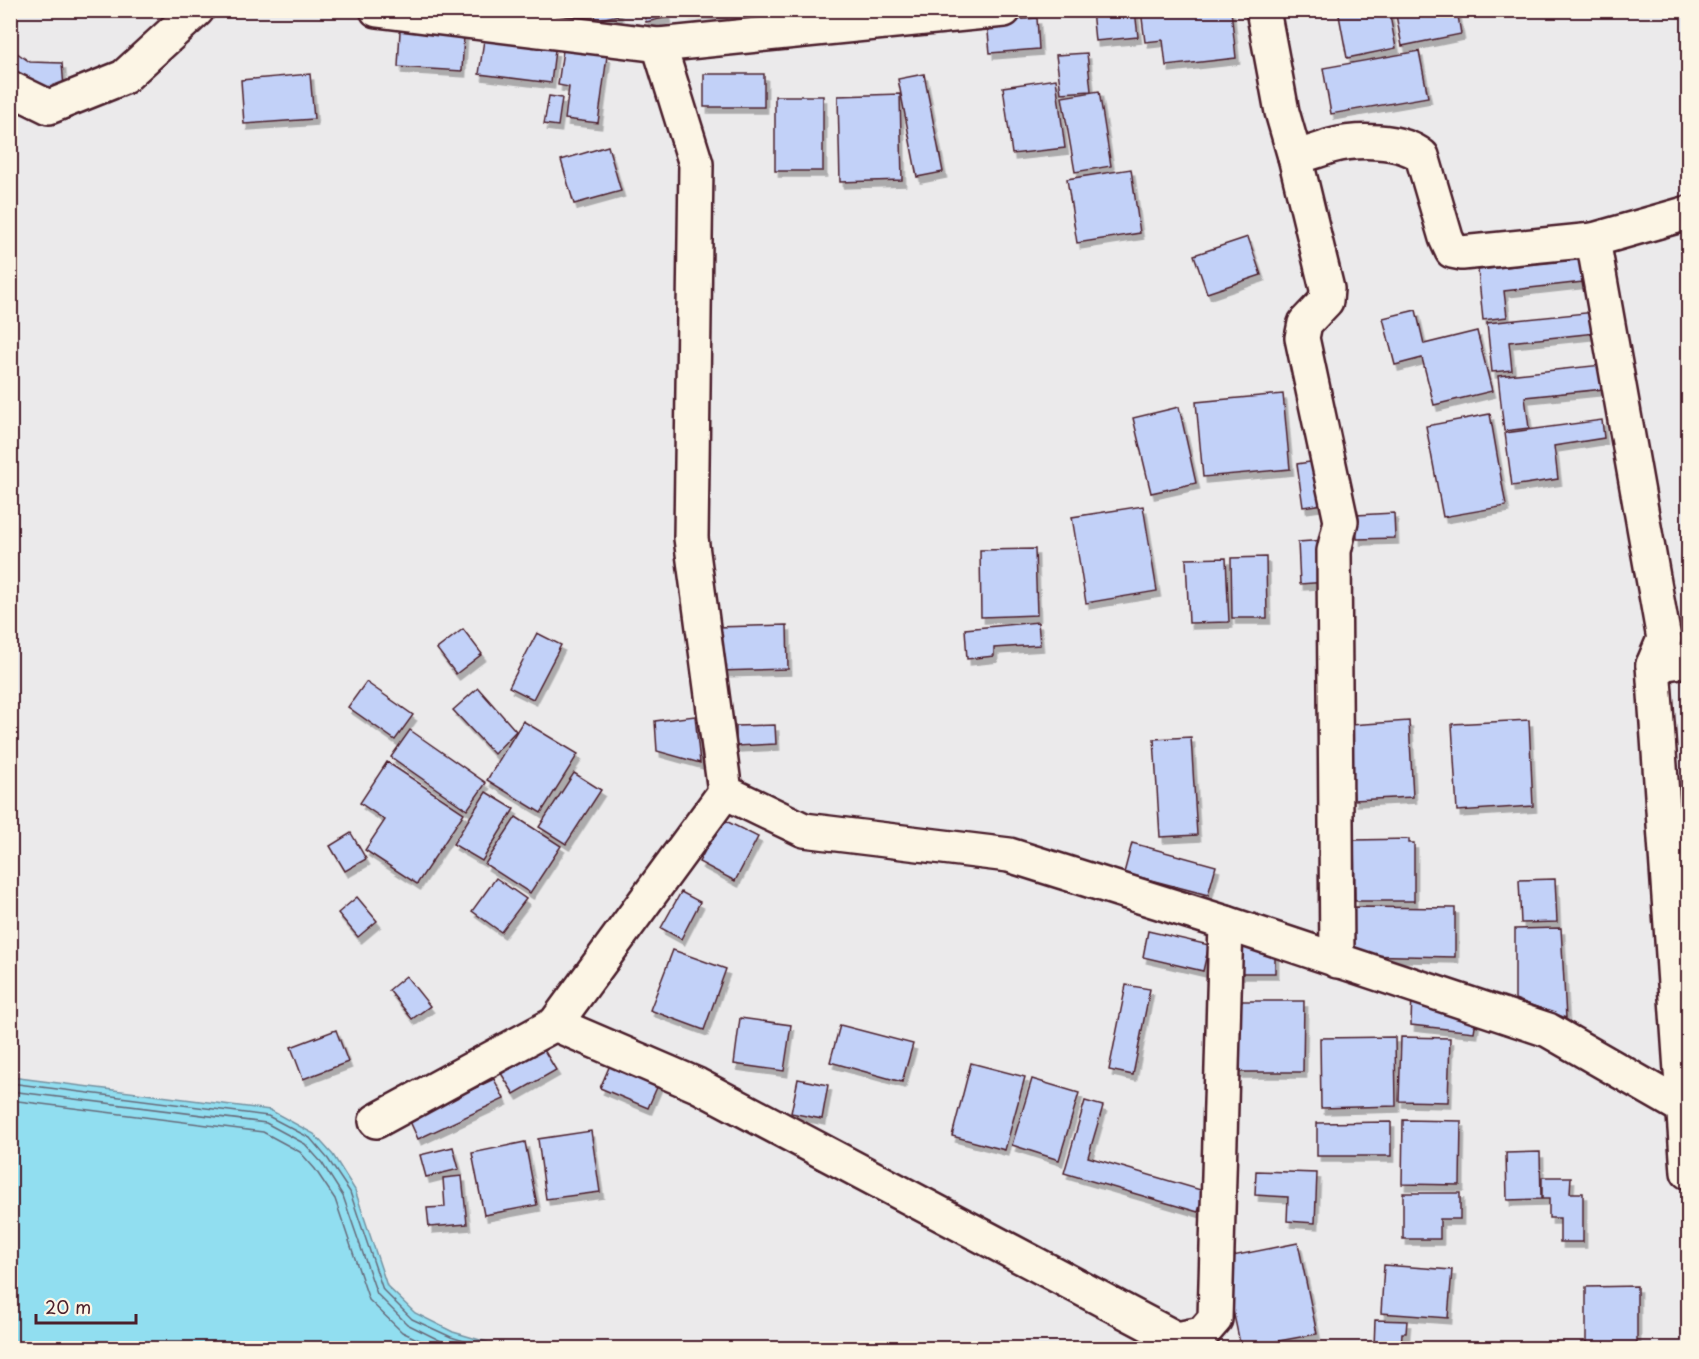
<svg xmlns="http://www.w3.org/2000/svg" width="1699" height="1359" font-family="'Playpen Sans',sans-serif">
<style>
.water{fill:#91def0;stroke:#7592a1;stroke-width:1.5}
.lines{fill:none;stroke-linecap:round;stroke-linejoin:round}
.shore{stroke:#666b7a;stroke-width:1.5}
.building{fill:#c2d1f8;stroke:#4a1f2b;stroke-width:1.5;filter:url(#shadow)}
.street-casing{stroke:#4a1f2b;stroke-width:38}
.secondary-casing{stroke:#4a1f2b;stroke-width:38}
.street{stroke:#fcf5e5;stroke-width:33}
.secondary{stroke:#fcf5e5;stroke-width:33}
</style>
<defs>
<filter id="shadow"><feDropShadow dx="3.5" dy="6" stdDeviation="0" flood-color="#0004"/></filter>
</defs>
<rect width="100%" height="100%" fill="#ebeaeb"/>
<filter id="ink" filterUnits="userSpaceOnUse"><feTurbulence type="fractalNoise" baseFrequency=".0167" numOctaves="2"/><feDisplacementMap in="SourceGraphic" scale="12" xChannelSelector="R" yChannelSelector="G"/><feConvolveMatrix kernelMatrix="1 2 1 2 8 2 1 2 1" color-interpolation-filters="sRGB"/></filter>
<g filter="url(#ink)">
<polygon class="water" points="11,1077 270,1110 314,1134 333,1155 355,1190 387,1286 415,1313 453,1332 507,1348 11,1348"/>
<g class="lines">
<g class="shore">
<polyline points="10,1083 268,1116 310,1138 328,1159 350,1192 383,1290 412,1319 451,1337 486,1348"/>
<polyline points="10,1091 266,1123 305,1144 322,1163 343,1196 377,1294 407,1324 447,1344 461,1348"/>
<polyline points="10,1100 263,1132 300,1152 315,1169 335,1199 369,1300 402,1332 436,1348"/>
</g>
</g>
<g class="building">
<polygon points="594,10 618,10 619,15 596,20"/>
<polygon points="643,10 666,10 668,17 646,22"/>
<rect x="687" y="10" width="37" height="3"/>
<polygon points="1092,10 1135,10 1138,37 1095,41"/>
<polygon points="1141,10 1231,10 1236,58 1166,66 1163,40 1145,42"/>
<polygon points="1338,10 1389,10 1396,48 1347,58"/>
<polygon points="1395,10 1457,10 1461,34 1402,46"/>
<polygon points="1037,18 1039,49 990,53 987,22"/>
<polygon points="400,31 464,34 462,71 398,67"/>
<polygon points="484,40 555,50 551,83 479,74"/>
<polygon points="10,48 30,62 62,63 64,88 18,89 10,84"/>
<polygon points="563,50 607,56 598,123 565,119 569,87 558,85"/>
<polygon points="1419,51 1428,97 1331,114 1323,68"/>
<polygon points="1087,53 1091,91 1061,93 1056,55"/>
<polygon points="310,74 314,119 244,124 241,80"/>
<rect x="704" y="74" width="60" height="33"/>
<polygon points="924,74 943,172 917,177 898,79"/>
<polygon points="1056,79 1065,148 1012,154 1003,87"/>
<polygon points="1099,91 1111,166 1075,172 1062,97"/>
<polygon points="900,94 902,180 840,182 838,96"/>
<polygon points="549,96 562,98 558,126 544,124"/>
<rect x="775" y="96" width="48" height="75"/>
<polygon points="608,146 621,191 574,204 561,160"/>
<polygon points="1131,169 1140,233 1077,243 1067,179"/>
<polygon points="1248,237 1261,275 1207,293 1194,255"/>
<polygon points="1590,258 1592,281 1504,291 1507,317 1483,320 1478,270"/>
<polygon points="1416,310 1424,344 1477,331 1492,391 1434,405 1422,358 1395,365 1383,318"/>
<polygon points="1595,312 1596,333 1509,342 1512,370 1492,372 1487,323"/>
<polygon points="1602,365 1604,389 1525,397 1529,428 1504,431 1498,376"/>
<polygon points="1283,394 1290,469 1203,477 1196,402"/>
<polygon points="1179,407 1196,483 1151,493 1133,418"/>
<polygon points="1490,414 1506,506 1443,517 1426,426"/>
<polygon points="1602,420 1604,438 1554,446 1558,479 1512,486 1505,433"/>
<polygon points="1323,460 1330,503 1303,507 1297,464"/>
<polygon points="1143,506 1157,591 1086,603 1072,517"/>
<polygon points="1394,513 1395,538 1357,539 1356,515"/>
<polygon points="1325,540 1327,582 1300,584 1298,542"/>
<polygon points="1035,549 1037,615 981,617 980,550"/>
<polygon points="1266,557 1267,618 1232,618 1231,558"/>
<polygon points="1226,558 1229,622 1189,623 1186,559"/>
<polygon points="1038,622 1040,645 994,648 994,656 967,659 965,629"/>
<polygon points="787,625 788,669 719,671 717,627"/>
<polygon points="463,629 482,654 456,674 437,649"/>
<polygon points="537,633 561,645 533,699 509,687"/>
<polygon points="366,682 413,715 395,740 348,707"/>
<polygon points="478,688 516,731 494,754 453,710"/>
<polygon points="695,716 700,763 657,751 655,721"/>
<polygon points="1529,720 1533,806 1457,811 1452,724"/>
<polygon points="523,721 578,754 541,813 487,780"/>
<polygon points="1409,721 1413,797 1354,800 1350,725"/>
<polygon points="775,725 776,744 736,746 736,726"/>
<polygon points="410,730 486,783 467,810 391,757"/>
<polygon points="1191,737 1197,835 1160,837 1154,739"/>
<polygon points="387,762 464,813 417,884 365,850 385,820 360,803"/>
<polygon points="574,773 601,790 566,844 539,827"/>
<polygon points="486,792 514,809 482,861 453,844"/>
<polygon points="516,817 561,846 530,893 485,864"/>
<polygon points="722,819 758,837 735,881 699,862"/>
<polygon points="351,833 366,859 345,871 330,846"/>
<polygon points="1409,839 1409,843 1414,843 1414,901 1355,901 1354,840"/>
<polygon points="1132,843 1216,866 1208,895 1124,873"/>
<polygon points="496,878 526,899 501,932 472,911"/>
<polygon points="1555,879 1557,922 1521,923 1519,880"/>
<polygon points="681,892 700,902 681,939 661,928"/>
<polygon points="357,897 377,921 358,937 338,913"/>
<polygon points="1353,907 1455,908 1455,957 1353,955"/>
<polygon points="1561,928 1566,1018 1515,999 1515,929"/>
<polygon points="1148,931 1209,945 1203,971 1143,957"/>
<polygon points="1241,939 1275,948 1275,973 1238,973"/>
<polygon points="673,950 726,969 704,1030 650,1010"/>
<polygon points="406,976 430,1006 412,1019 389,990"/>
<polygon points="1126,985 1150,989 1133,1075 1109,1070"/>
<polygon points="1412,990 1477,1014 1474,1032 1411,1025"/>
<polygon points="1236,1001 1304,1001 1303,1072 1235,1072"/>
<polygon points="740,1018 791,1025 784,1071 734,1064"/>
<polygon points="840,1025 913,1044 902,1082 830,1062"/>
<polygon points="336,1030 348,1062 303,1079 291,1047"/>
<polygon points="1395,1037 1396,1106 1321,1108 1320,1038"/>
<polygon points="1401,1037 1450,1038 1448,1102 1399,1101"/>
<polygon points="541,1045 556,1070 514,1094 499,1070"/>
<polygon points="613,1058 661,1078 648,1108 600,1088"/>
<polygon points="971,1063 1025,1077 1005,1150 952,1136"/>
<polygon points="494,1079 504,1099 418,1139 409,1119"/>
<polygon points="798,1079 828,1085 822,1119 791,1113"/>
<polygon points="1032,1079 1079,1093 1059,1160 1012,1145"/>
<polygon points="1085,1101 1103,1106 1088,1157 1204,1191 1198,1212 1064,1173"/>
<polygon points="1403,1120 1461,1121 1460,1185 1402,1184"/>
<polygon points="1391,1122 1391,1156 1317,1156 1317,1123"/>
<polygon points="591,1131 600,1192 546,1199 538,1139"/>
<polygon points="525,1142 537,1205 484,1215 472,1153"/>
<polygon points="453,1147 459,1169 426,1177 420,1155"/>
<polygon points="1540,1152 1541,1199 1507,1200 1506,1153"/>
<polygon points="1256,1171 1317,1173 1315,1223 1287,1221 1288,1197 1255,1195"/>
<polygon points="462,1176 467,1224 429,1227 427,1208 445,1207 443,1178"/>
<polygon points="1542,1177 1571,1177 1570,1193 1583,1193 1583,1242 1560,1242 1560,1218 1549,1218 1549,1199 1542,1199"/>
<polygon points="1403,1193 1460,1193 1460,1219 1440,1219 1440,1239 1403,1239"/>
<polygon points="1298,1243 1317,1334 1241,1348 1222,1258"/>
<polygon points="1384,1265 1452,1270 1448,1318 1381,1313"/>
<polygon points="1637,1286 1637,1348 1586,1348 1586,1287"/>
<polygon points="1375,1320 1407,1321 1406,1333 1402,1333 1401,1348 1374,1348"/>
</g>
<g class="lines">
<g class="street-casing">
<g id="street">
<polyline points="659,45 696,164 691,538 725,792 804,830 1009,855 1226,923 1548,1030 1684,1108 1688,1108"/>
<polyline points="1295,157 1327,289 1326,301 1305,323 1302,338 1341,521 1334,551 1337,961"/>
<polyline points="1593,240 1664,639 1653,665 1688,1172"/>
<polyline points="1653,665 1688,660"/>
<polyline points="555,1024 697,1085 1177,1339 1202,1334 1215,1319 1226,923"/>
<polyline points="376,1121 555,1024 725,792"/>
</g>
</g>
<g class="secondary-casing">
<g id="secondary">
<polyline points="377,10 659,45 1004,10"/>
<path d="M 1263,10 L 1282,112 L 1295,157 C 1308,154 1319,150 1331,146 C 1356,139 1401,139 1422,156 L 1446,238 L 1452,251 L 1462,253 L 1593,240 L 1688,213"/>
<polyline points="10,88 49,107 124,77 197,10"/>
</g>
</g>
<use href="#street" class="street"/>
<use href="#secondary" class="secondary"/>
</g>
</g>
<rect width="1699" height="1359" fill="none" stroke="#fcf5e5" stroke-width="36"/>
<rect x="18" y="18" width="1663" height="1323" fill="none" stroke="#4a1f2b" stroke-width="2" filter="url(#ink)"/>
<path d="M36 1314v9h100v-9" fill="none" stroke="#4a1f2b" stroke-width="3"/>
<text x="45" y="1314" font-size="18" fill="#4a1f2b" stroke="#fcf5e5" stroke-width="4.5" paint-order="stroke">20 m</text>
</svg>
